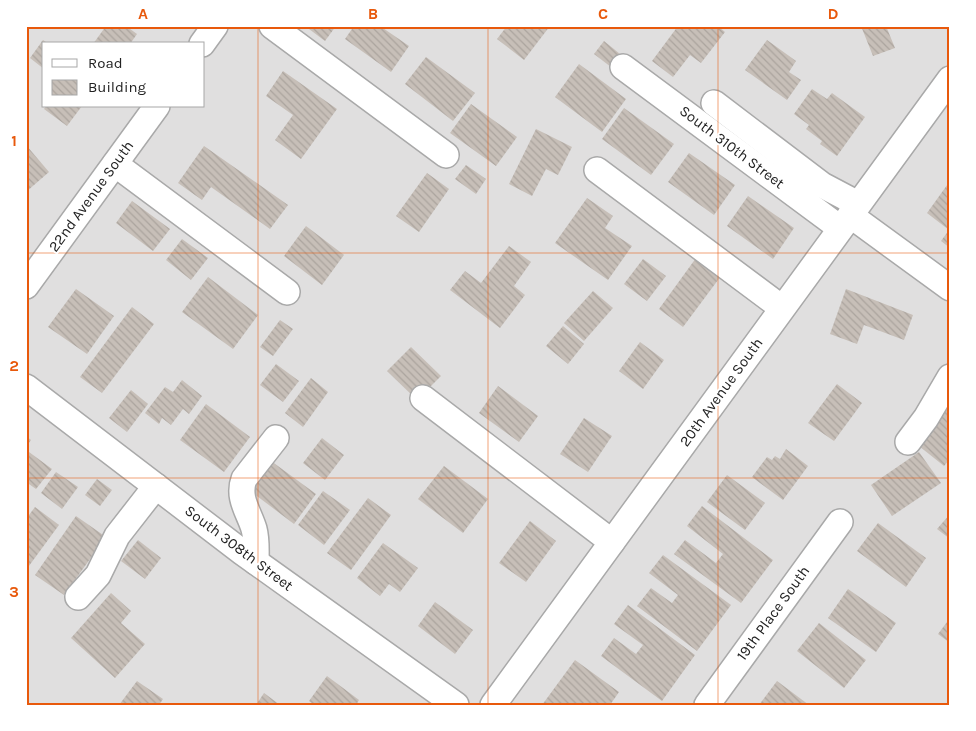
<svg xmlns="http://www.w3.org/2000/svg" width="976" height="731" font-family="Karla,sans-serif">
<style>
.residential{fill:#e0dfdf;fill-rule:evenodd}
.building{fill:url(#building-back-hatch)}
.lines{fill:none;stroke-linecap:round;stroke-linejoin:round}
.minor-casing{stroke:#a9a9a9;stroke-width:28}
.minor{stroke:#fff;stroke-width:25}
.grid{fill:none;stroke:#e8590c;stroke-width:1;stroke-opacity:0.55}
.labels{text-anchor:middle;dominant-baseline:central;stroke-width:4;stroke-linejoin:round;paint-order:stroke}
.street-label{font-size:15px;fill:#222;stroke:#fff}
.neatline{fill:none;stroke:#e8590c;stroke-width:2}
.grid-label{font-size:16px;text-anchor:middle;font-weight:bold;fill:#e8590c}
</style>
<defs>
<pattern id="building-back-hatch" width="6" height="6" patternUnits="userSpaceOnUse" patternTransform="scale(1.25)"><rect width="6" height="6" fill="#c7bfb8"/><path d="M-1 5l2 2M0 0l6 6M5-1l2 2" fill="none" stroke="#aba49e"/></pattern>
</defs>
<rect width="100%" height="100%" fill="#f2efe9"/>
<path class="residential" d="M 26,26 L 950,26 L 950,705 L 26,705 ZM 44,44 L 204,44 L 204,106 L 44,106 Z"/>
<g class="building">
<polygon points="106,26 126,26 137,34 130,44 93,44"/>
<polygon points="305,26 336,26 325,41"/>
<polygon points="354,26 380,26 409,46 391,72 345,39"/>
<polygon points="507,26 550,26 524,60 497,39"/>
<polygon points="678,26 718,26 725,32 701,63 690,55 673,77 652,61"/>
<polygon points="861,26 886,26 895,48 873,56"/>
<polygon points="43,40 49,44 44,44 44,69 30,58"/>
<polygon points="767,40 796,61 789,72 801,80 787,100 745,70"/>
<polygon points="604,41 620,54 611,67 594,54"/>
<polygon points="426,57 475,93 453,121 405,84"/>
<polygon points="579,64 626,99 602,132 555,97"/>
<polygon points="283,71 337,109 301,159 275,140 293,115 266,96"/>
<polygon points="812,89 827,99 832,93 865,117 837,156 820,144 822,141 806,129 809,125 794,114"/>
<polygon points="471,104 517,137 496,166 450,133"/>
<polygon points="46,106 82,106 67,126 44,109"/>
<polygon points="624,108 674,144 651,175 602,139"/>
<polygon points="536,129 572,147 558,175 546,169 532,196 509,184"/>
<polygon points="26,145 49,172 26,192"/>
<polygon points="204,146 288,205 270,229 211,187 202,200 178,183"/>
<polygon points="689,153 735,185 714,215 668,182"/>
<polygon points="466,165 486,179 476,194 455,179"/>
<polygon points="427,173 449,189 419,232 396,216"/>
<polygon points="950,181 950,248 941,241 949,230 927,213"/>
<polygon points="748,196 794,228 773,259 727,226"/>
<polygon points="587,198 613,216 605,228 632,246 608,280 555,243"/>
<polygon points="132,201 170,229 153,251 116,223"/>
<polygon points="306,226 344,255 322,285 284,256"/>
<polygon points="182,239 208,258 191,280 166,260"/>
<polygon points="509,246 531,262 514,286 525,295 500,328 450,290 465,271 481,283"/>
<polygon points="696,258 721,276 683,327 659,309"/>
<polygon points="643,259 666,276 647,301 624,284"/>
<polygon points="208,277 258,315 233,349 182,312"/>
<polygon points="76,289 114,316 87,354 48,327"/>
<polygon points="846,289 913,315 904,340 864,325 857,344 830,334"/>
<polygon points="593,291 613,308 584,341 564,323"/>
<polygon points="132,307 154,324 102,393 80,377"/>
<polygon points="280,320 293,329 273,356 260,347"/>
<polygon points="563,326 584,344 568,364 546,346"/>
<polygon points="640,342 664,360 643,389 619,371"/>
<polygon points="411,347 441,376 417,400 387,371"/>
<polygon points="276,364 299,381 283,402 260,385"/>
<polygon points="311,378 328,392 303,427 285,413"/>
<polygon points="182,380 202,396 189,414 183,409 171,425 162,418 159,424 145,413 165,387 173,392"/>
<polygon points="837,384 862,403 834,441 808,423"/>
<polygon points="498,386 538,416 519,442 479,413"/>
<polygon points="131,390 148,404 127,432 109,418"/>
<polygon points="950,397 950,459 944,466 914,442"/>
<polygon points="206,404 250,437 224,472 180,440"/>
<polygon points="584,418 612,436 588,472 560,454"/>
<polygon points="26,436 31,440 26,447"/>
<polygon points="322,438 344,455 325,480 303,463"/>
<polygon points="786,449 808,466 783,500 752,477 767,457 772,460 775,456 780,459"/>
<polygon points="29,452 52,469 36,489 26,482 26,455"/>
<polygon points="919,452 941,483 892,516 871,485"/>
<polygon points="267,458 316,494 294,524 245,487"/>
<polygon points="444,466 488,499 463,533 418,499"/>
<polygon points="56,472 78,487 62,509 41,493"/>
<polygon points="727,475 765,503 745,530 707,502"/>
<polygon points="97,479 112,490 100,506 85,495"/>
<polygon points="323,491 350,510 324,545 298,525"/>
<polygon points="368,498 391,515 351,570 327,553"/>
<polygon points="702,506 773,560 741,603 674,554 685,540 716,563 723,554 687,526"/>
<polygon points="35,507 59,525 26,570 26,519"/>
<polygon points="950,514 950,539 937,529"/>
<polygon points="76,516 106,537 64,595 35,575"/>
<polygon points="530,521 556,541 526,582 499,563"/>
<polygon points="878,523 926,558 906,587 857,551"/>
<polygon points="138,540 161,558 145,579 121,561"/>
<polygon points="383,543 418,568 400,592 389,584 380,596 357,578"/>
<polygon points="663,555 731,605 697,651 637,606 651,588 672,603 678,595 649,573"/>
<polygon points="848,589 896,623 876,652 828,618"/>
<polygon points="111,593 131,611 121,623 145,644 115,678 71,638"/>
<polygon points="435,602 473,630 455,654 418,626"/>
<polygon points="628,605 695,655 662,701 601,656 614,638 636,654 643,645 614,624"/>
<polygon points="950,618 950,643 938,634"/>
<polygon points="819,623 866,660 844,688 797,651"/>
<polygon points="575,660 619,692 610,705 542,705"/>
<polygon points="327,676 359,700 356,705 314,705 309,701"/>
<polygon points="137,681 163,699 159,705 119,705"/>
<polygon points="777,681 809,705 759,705"/>
<polygon points="264,693 280,705 256,705"/>
</g>
<g class="lines">
<g class="minor-casing">
<g id="minor">
<polyline points="272,26 446,155"/>
<polyline points="202,44 215,26"/>
<polyline points="623,67 840,228"/>
<polyline points="714,103 822,185 858,204"/>
<polyline points="115,164 287,292"/>
<polyline points="597,170 782,308"/>
<polyline points="850,215 950,288"/>
<polyline points="26,286 157,106"/>
<polyline points="26,387 242,552 456,705"/>
<polyline points="423,398 612,542"/>
<polyline points="908,442 926,418 950,377"/>
<path d="M 256,562 C 256,551 257,540 254,529 C 249,512 237,498 244,479 L 276,438"/>
<polyline points="78,597 98,575 117,536 156,486"/>
<polyline points="493,705 950,79"/>
<polyline points="707,705 840,522"/>
</g>
</g>
<use href="#minor" class="minor"/>
</g>
<path class="grid" d="M 258,26 L 258,705M 488,26 L 488,705M 718,26 L 718,705M 26,253 L 950,253M 26,478 L 950,478"/>
<g class="labels">
<g class="street-label">
<text transform="translate(732 147) rotate(37)">South 310th Street</text>
<text transform="translate(91 196) rotate(-54)">22nd Avenue South</text>
<text transform="translate(721 392) rotate(-54)">20th Avenue South</text>
<text transform="translate(239 548) rotate(37)">South 308th Street</text>
<text transform="translate(773 613) rotate(-54)">19th Place South</text>
</g>
</g>
<rect width="976" height="731" fill="none" stroke="#ffffff" stroke-width="55"/>
<rect x="42" y="42" width="162" height="65" fill="#ffffff" stroke="#a7a7a7"/>
<rect x="52" y="59" width="25" height="8" fill="#ffffff" stroke="#a7a7a7"/>
<text x="88" y="68" font-size="15" fill="#222222">Road</text>
<rect x="52" y="80" width="25" height="15" fill="url(#building-back-hatch)" stroke="#a7a7a7"/>
<text x="88" y="92" font-size="15" fill="#222222">Building</text>
<rect x="28" y="28" width="920" height="676" class="neatline"/>
<g class="grid-label">
<text x="143" y="19">A</text>
<text x="373" y="19">B</text>
<text x="603" y="19">C</text>
<text x="833" y="19">D</text>
<text x="14" y="146">1</text>
<text x="14" y="371">2</text>
<text x="14" y="597">3</text>
</g>
</svg>
